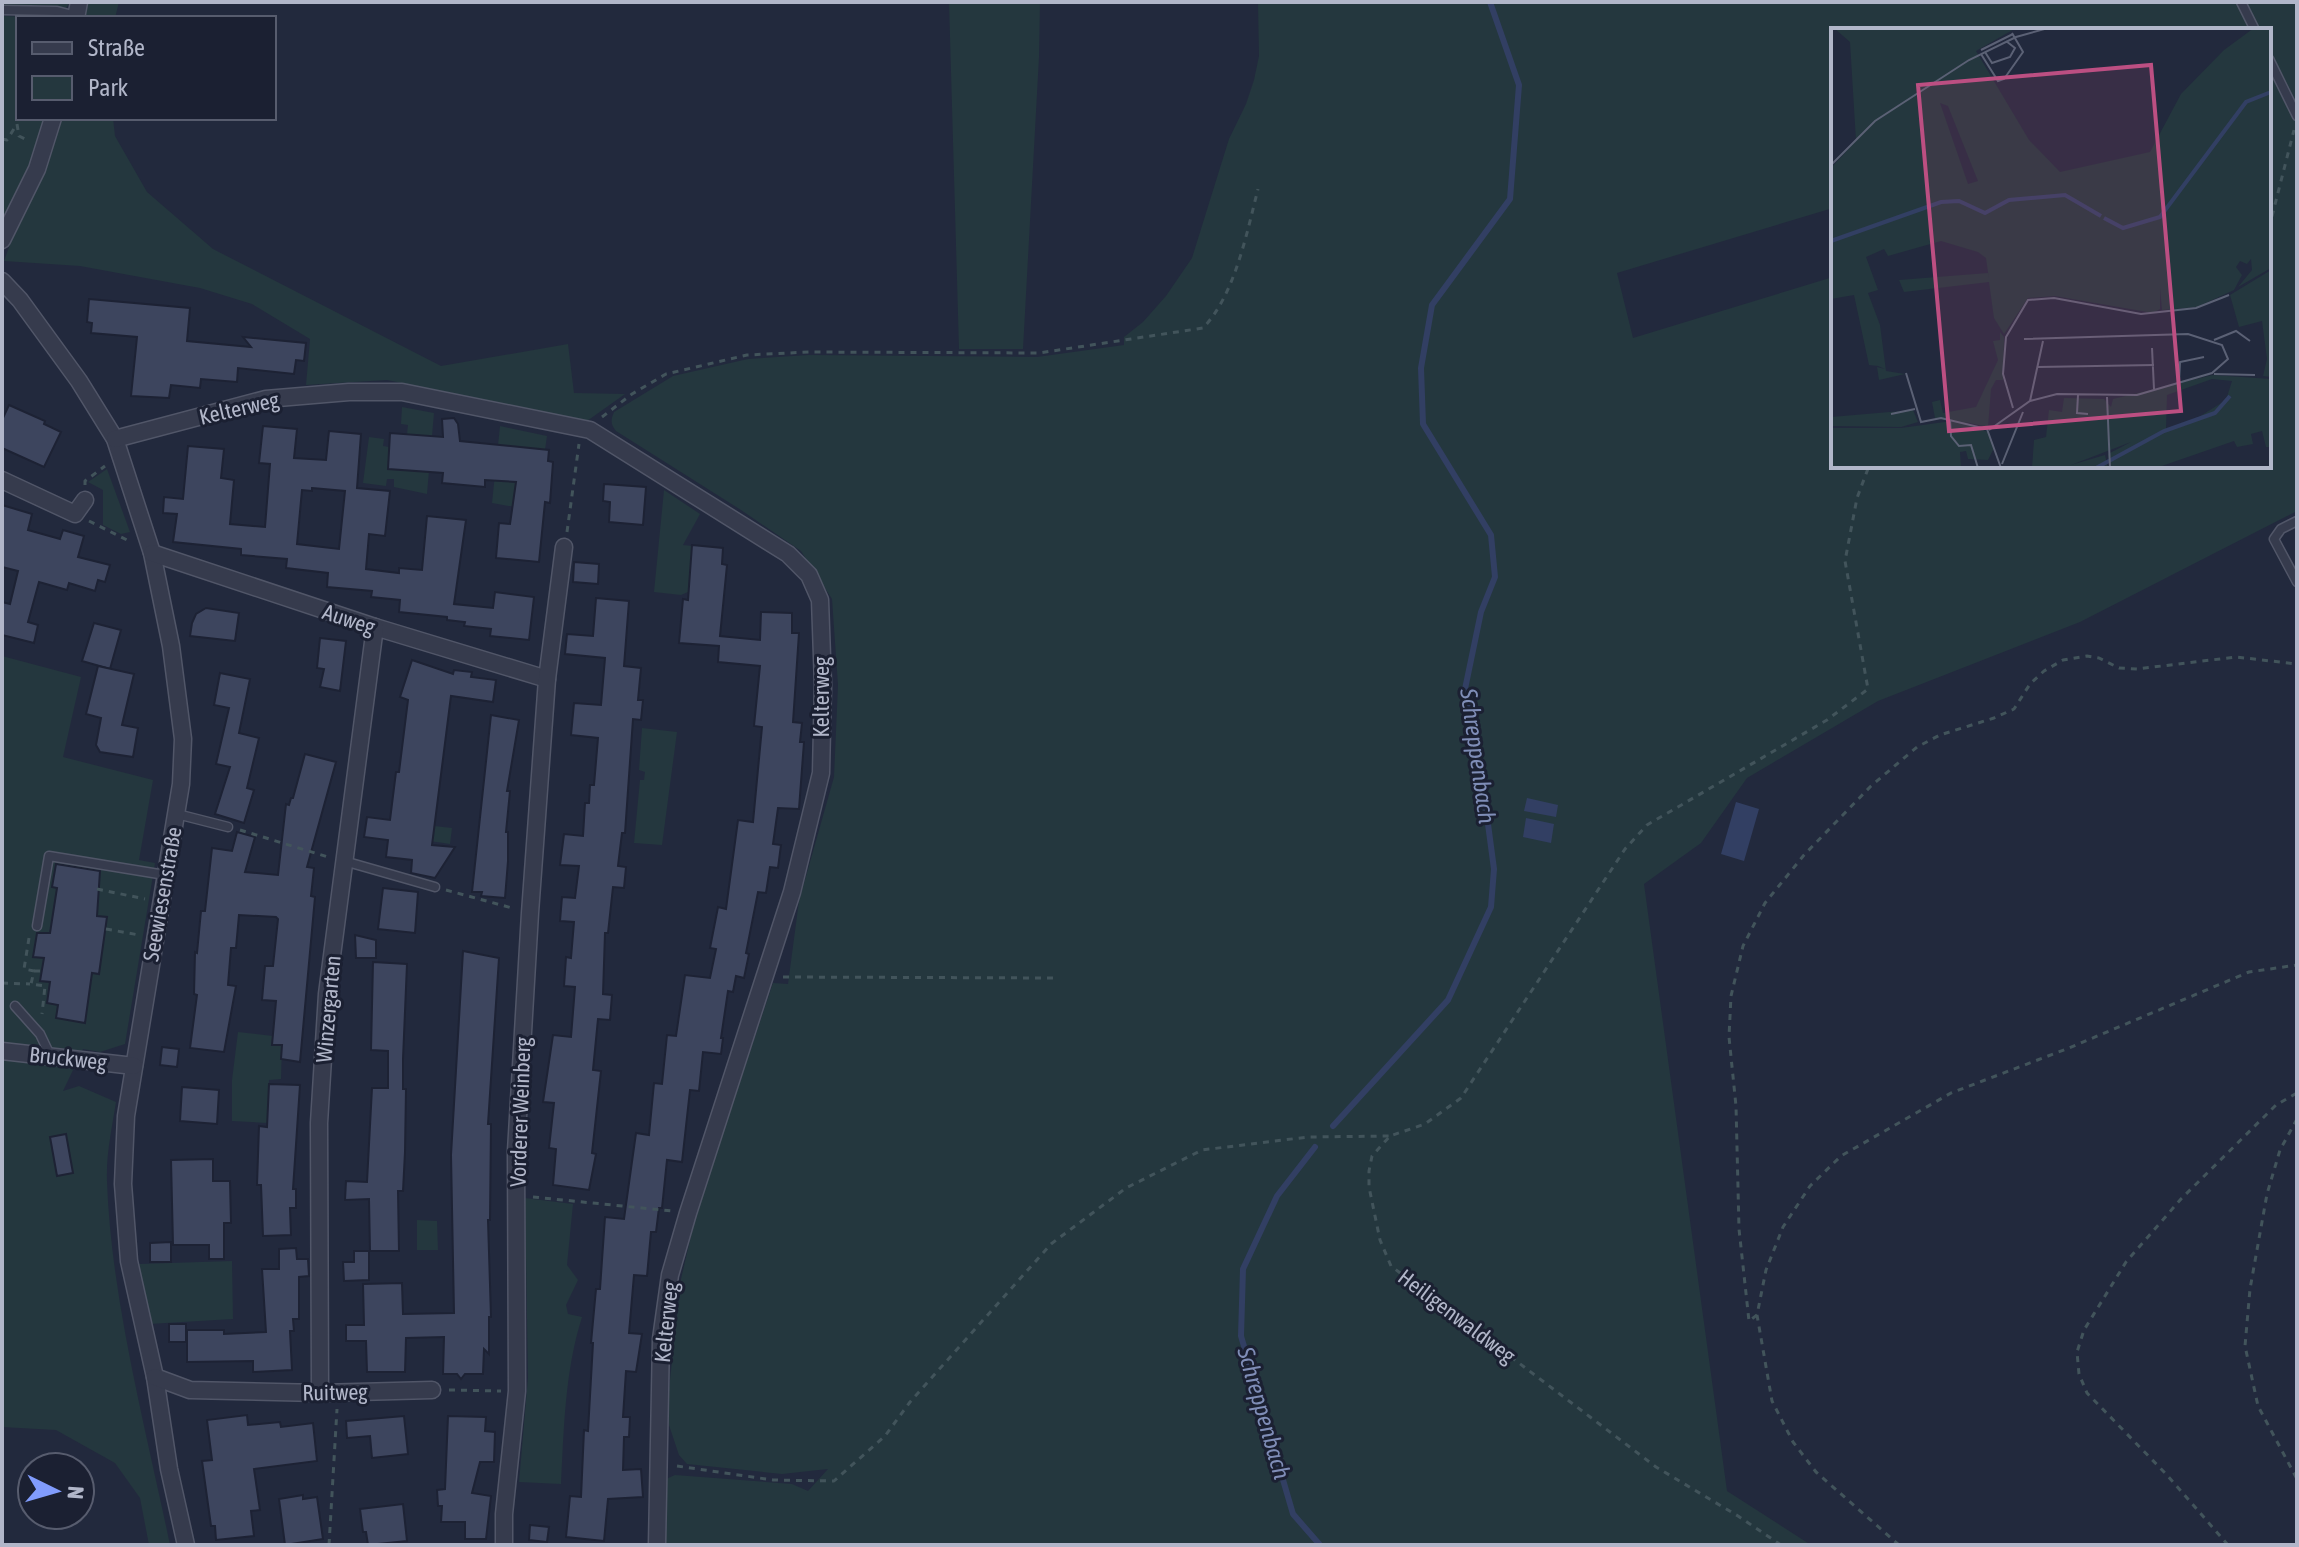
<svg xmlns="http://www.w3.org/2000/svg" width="2299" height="1547" font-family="'Asap Condensed',sans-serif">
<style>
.green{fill:#24373e;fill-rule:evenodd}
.water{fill:#323f63}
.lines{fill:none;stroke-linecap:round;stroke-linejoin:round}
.stream{stroke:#323f63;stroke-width:6}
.building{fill:#3d455e;stroke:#1d2234;stroke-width:2;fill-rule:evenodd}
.lane-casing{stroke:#515668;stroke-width:11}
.street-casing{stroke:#515668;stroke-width:19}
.path{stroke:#42545b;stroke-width:3;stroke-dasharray:6 6;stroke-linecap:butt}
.lane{stroke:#363b4d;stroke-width:8}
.street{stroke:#363b4d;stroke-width:16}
.labels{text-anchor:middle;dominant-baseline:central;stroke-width:6;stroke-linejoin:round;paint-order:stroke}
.street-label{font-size:22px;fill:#b1b6c9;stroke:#1b2032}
.water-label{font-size:24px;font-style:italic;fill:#7f8db7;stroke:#1b2032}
.inset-river{fill:none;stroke:#323f63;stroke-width:4}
.inset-road{fill:none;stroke:#5b6175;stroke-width:2}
.view{fill:#bc4f82;fill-opacity:0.15;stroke:#bc4f82;stroke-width:4}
.inset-edge{fill:none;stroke:#b1b6c9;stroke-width:4}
</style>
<rect width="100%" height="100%" fill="#22293d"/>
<g class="green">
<polygon points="2,2 70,2 66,8 43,5 2,6"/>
<polygon points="85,2 119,2 115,18 80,18"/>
<polygon points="949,2 1040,2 1039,57 1023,349 959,349"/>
<path d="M 1258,2 L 2297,2 L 2297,511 L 2080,622 L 1878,701 L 1747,778 L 1701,843 L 1644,884 L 1727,1491 L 1811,1545 L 664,1545 L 666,1479 L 675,1475 L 792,1484 L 808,1491 L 828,1469 L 782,1474 L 687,1464 L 679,1455 L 666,1416 L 681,1279 L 697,1210 L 773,983 L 788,984 L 799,901 L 834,777 L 838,685 L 832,599 L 801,551 L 741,510 L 616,431 C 610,424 611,419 614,412 L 673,376 L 748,359 L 809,355 L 1037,357 L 1124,345 L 1124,337 L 1143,322 L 1166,296 L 1192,258 L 1229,139 L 1246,104 L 1254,80 L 1259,56 ZM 1833,30 L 2269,30 L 2269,466 L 1833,466 L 1833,277 L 1633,338 L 1617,273 L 1833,208 Z"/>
<polygon points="2,16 57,18 18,18 18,118 47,118 43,135 2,224"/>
<polygon points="56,118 113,118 115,136 147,192 213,249 441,366 568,344 574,393 625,394 587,421 387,380 306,385 310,339 252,304 200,288 80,266 4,261"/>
<polygon points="402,407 434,413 427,494 394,487 394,479 387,479 386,486 363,483 369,437 384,439 383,446 389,447 388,469 422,471 425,436 407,434 408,425 401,424"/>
<polygon points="500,426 547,436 545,450 515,465 514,482 551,485 550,492 515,507 492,503"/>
<polygon points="107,469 130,532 121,534 103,525 103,490 88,482"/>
<polygon points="664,490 700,514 683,545 692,546 688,592 681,595 654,592"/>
<path d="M 2,656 L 81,677 L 63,757 L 153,780 L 139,860 L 155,863 L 125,1044 L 100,1052 L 83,1049 L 63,1091 L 79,1086 L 116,1102 C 112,1128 106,1154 107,1181 C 111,1299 146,1429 170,1545 L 149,1545 L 140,1498 L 115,1463 L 56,1430 L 2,1427 Z"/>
<polygon points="642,728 677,732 662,845 634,843 640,780 644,780 645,772 639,770"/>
<polygon points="425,825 452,828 450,844 423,840"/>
<polygon points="238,1032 273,1036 272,1045 282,1045 281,1079 269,1080 268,1123 232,1121 232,1080"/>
<path d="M 525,1198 L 573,1204 L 567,1265 L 578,1280 L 566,1305 L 568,1314 L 582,1317 C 565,1371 564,1427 561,1484 L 519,1482 L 528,1378 Z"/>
<polygon points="417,1220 437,1221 438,1250 417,1250"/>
<polygon points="232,1261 233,1319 149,1324 139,1264"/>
</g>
<g class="water">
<polygon points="1527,798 1558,805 1556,817 1524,811"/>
<polygon points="1736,802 1759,809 1744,861 1721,854"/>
<polygon points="1526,818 1554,824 1551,843 1523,837"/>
</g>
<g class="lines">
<g class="stream">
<polyline points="1333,1126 1448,1000 1491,907 1494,869 1478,749 1465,689 1481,612 1495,577 1491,535 1423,424 1421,368 1432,305 1510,199 1519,85 1490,2"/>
<polyline points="1315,1147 1277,1196 1243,1269 1241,1336 1293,1514 1320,1545"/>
</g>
</g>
<g class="building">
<polygon points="89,299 190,308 187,341 251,347 243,337 306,343 304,361 296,360 294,374 238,368 237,382 201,379 200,388 171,385 169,398 131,396 137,337 91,333 92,323 87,322"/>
<polygon points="9,405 45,421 44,424 61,432 44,467 2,448 2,420"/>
<polygon points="454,418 458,424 460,441 549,450 548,461 553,462 550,503 545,502 539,562 496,558 499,523 510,524 516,482 485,480 485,487 442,483 443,473 388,469 390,433 443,437 442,419"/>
<path d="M 263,426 L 297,429 L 294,458 L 326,460 L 329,431 L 361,434 L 357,488 L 390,491 L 385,536 L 369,534 L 366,569 L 399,573 L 399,568 L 422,570 L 427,516 L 466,520 L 454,604 L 493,608 L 495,592 L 534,597 L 529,640 L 490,636 L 491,629 L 464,626 L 465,622 L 447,620 L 447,617 L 399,612 L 400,600 L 371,597 L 372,591 L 327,587 L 328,573 L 286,568 L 287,559 L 241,555 L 241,549 L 173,542 L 177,514 L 163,513 L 164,497 L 183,499 L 188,446 L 224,449 L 221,478 L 234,480 L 230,524 L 265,527 L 270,464 L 259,463 ZM 312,488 L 345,491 L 339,549 L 297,544 L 302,490 L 312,491 Z"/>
<polygon points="604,484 646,487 643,525 609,522 610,502 603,501"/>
<polygon points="2,505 32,514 28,530 60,539 63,530 84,536 78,557 110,565 105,582 98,580 95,591 69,583 67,590 39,582 28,622 38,625 34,643 2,635 2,602 10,604 18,571 2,567"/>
<polygon points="692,545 723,548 722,564 727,565 720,636 760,640 761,612 792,613 792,633 799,633 793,722 802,723 800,742 804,742 799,809 778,808 773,844 781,845 778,868 770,867 766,893 758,892 746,953 749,954 744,978 736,976 733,992 728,991 721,1038 723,1038 721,1054 703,1052 699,1091 690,1090 682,1162 667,1160 662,1208 659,1208 656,1232 651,1232 647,1276 634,1275 629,1333 642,1334 636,1372 626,1371 623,1417 630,1417 629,1437 624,1437 623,1470 641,1469 643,1497 608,1499 604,1541 566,1537 570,1496 581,1497 584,1430 588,1431 593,1343 591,1343 596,1289 600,1289 605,1217 624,1219 636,1133 649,1135 654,1083 662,1084 667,1035 676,1036 685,975 710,978 716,949 710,948 718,907 726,909 738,820 753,822 762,727 754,726 760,666 718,662 719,646 679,643 683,599 688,600"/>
<polygon points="574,562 599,564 598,584 573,582"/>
<polygon points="596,598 629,601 624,666 641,668 638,700 643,700 641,720 633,719 625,833 622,833 618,866 626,867 624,888 613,887 608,933 605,933 603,994 612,995 610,1020 598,1019 593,1070 601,1071 592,1153 596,1154 589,1190 553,1185 556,1149 549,1148 554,1103 543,1102 553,1035 571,1037 575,987 564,986 566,957 571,958 574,922 560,921 562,897 575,898 579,866 560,865 564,834 583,836 585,803 589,803 590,785 594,785 598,738 571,735 574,703 601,705 605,658 565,654 567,634 593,636"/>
<polygon points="206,608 239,613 235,641 190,636 192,623 196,614"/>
<polygon points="94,623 121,630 110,669 82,661"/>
<polygon points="320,638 346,641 340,691 320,687 324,669 317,668"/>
<polygon points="412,660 453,674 454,670 472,672 471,677 496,680 493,702 451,696 432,845 455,847 435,878 411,873 412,860 386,857 388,840 364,837 367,817 390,820 396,772 399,772 408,700 400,697"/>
<polygon points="98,666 134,674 122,725 138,728 133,757 100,752 96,745 101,718 86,714"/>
<polygon points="220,673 250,679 239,733 259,738 247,788 254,790 244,823 215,814 230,767 216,764 229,708 214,705"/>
<polygon points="491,715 519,720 507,791 510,791 506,832 508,832 508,861 505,898 481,896 482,892 472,892"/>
<polygon points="305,754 336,762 307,867 314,868 311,896 315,897 300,1062 281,1059 282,1045 272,1045 276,1001 262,1000 265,966 273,966 278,919 276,917 239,915 236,948 231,948 228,985 236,986 224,1052 190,1048 197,995 194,994 195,952 197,953 201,911 205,911 212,848 232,851 237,832 255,837 245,872 278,875 286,804 289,805 291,798 293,798"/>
<polygon points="56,864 100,871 97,916 107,917 99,974 92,973 85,1023 56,1018 58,1005 47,1003 50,982 40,981 44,958 33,957 37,933 50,933 57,888 52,887"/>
<polygon points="383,888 418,892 415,933 378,929"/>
<polygon points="355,935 376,940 376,958 356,958"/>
<polygon points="463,951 499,958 488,1124 491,1124 490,1220 488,1220 491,1317 489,1317 489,1354 484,1349 483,1374 465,1374 461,1379 457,1374 443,1374 444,1337 406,1338 405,1372 367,1372 366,1341 346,1341 346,1325 364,1325 363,1284 402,1283 403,1314 454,1313 451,1155"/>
<polygon points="373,962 407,964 403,1059 403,1089 406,1089 405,1152 403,1191 398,1191 399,1251 370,1251 369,1199 345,1200 346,1181 367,1182 372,1088 388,1088 388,1051 371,1050"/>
<polygon points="162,1047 179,1049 177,1067 160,1065"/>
<polygon points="269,1084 300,1085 293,1189 296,1189 296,1208 290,1208 291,1235 263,1236 261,1185 257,1185 259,1126 267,1127"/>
<polygon points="182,1087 219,1090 217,1124 180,1121"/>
<polygon points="66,1134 73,1173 57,1176 50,1137"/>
<polygon points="213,1159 213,1181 230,1181 231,1223 224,1223 224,1259 209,1259 209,1245 173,1245 171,1160"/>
<polygon points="171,1242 171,1262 150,1262 150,1243"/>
<polygon points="296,1248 297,1259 308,1259 309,1276 299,1277 299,1319 293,1319 294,1331 290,1331 292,1370 253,1372 253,1361 187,1362 187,1330 224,1330 224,1334 266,1332 262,1269 279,1269 279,1249"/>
<polygon points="354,1251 369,1251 369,1280 344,1281 343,1262 354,1262"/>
<rect x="169" y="1324" width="17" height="18"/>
<polygon points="247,1415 248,1425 280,1422 281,1427 313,1423 317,1461 254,1469 260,1510 251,1511 254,1536 216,1540 215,1526 211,1526 202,1461 212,1460 207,1420"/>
<polygon points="404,1416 408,1454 372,1458 370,1436 347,1438 346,1421"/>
<polygon points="448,1416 486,1417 485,1431 495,1432 494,1462 480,1462 472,1493 491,1496 486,1539 465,1539 465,1522 441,1522 442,1506 438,1506 437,1490 445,1489"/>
<polygon points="303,1495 303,1499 317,1497 323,1539 285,1545 279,1499"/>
<polygon points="403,1504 407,1541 368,1545 366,1532 363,1532 360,1509"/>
<polygon points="530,1525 549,1527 547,1542 529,1540"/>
</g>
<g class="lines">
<g class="lane-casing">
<g id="lane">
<polyline points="2241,2 2255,30"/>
<polyline points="2,10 57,11 76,16"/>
<polyline points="2269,59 2297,116"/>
<polyline points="2297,521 2281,529 2274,539 2297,582"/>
<polyline points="177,814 228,827"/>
<polyline points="344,861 435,887"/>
<polyline points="37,926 49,856 165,875"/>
<polyline points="15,1006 40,1034 50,1055"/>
</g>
</g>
<g class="street-casing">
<g id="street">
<polyline points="76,18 79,2"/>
<polyline points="2,240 37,169 53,118"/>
<polyline points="2,281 20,300 79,381 115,439 152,553 171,646 183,739 181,784 126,1116 123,1184 129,1261 155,1377 169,1469 186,1545"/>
<polyline points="115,439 266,399 349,392 402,392 590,430 788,554 809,575 820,600 823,685 821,773 792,892 688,1213 670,1275 661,1339 657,1545"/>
<polyline points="2,480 75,514 85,500"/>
<polyline points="152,553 375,627 547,679"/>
<polyline points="2,1051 134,1066"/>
<polyline points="155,1377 190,1390 320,1393 432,1390"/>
<polyline points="320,1393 319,1123 327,994 375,627"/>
<polyline points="504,1545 504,1514 517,1391 516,1151 530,913 547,679 564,547"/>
</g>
</g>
<g class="path">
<polyline points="2,139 7,140 17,124 19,136 27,140"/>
<polyline points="2269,228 2294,130"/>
<path d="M 602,417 L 632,394 L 666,374 L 747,355 L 809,352 L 1039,353 L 1203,328 C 1235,295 1247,232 1258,189"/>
<polyline points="85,485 85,481 105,466"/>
<polyline points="89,521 129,541"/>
<polyline points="567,532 579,444"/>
<polyline points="240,830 328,857"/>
<polyline points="97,889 145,899"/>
<polyline points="446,890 512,908"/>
<polyline points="106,929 139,935"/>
<polyline points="29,938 24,969 34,971 31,984 45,986 42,1014"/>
<polyline points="34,971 42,971"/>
<polyline points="783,977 1057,978"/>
<polyline points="2,983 30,984"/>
<polyline points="2297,1119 2280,1150 2267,1194 2250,1289 2245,1346 2258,1406 2297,1479"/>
<polyline points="533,1197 672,1211"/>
<polyline points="1757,1315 1749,1321 1739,1229 1736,1106 1729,1037 1731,996 1743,946 1765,903 1804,855 1871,786 1917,747 1940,735 1994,718 2014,709 2030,684 2044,671 2063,660 2087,656 2099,658 2119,668 2137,669 2236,657 2297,664"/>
<polyline points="449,1390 501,1391"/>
<polyline points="677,1466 773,1480 834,1481 885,1436 910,1402 1051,1244 1126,1188 1202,1150 1308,1137 1390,1136"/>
<polyline points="329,1545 337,1409"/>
<polyline points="1781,1545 1738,1516 1656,1467 1391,1266 1380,1240 1369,1187 1369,1171 1372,1156 1390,1136 1425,1124 1461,1098 1625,849 1647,825 1827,720 1868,689 1845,561 1857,498 1869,466"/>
<polyline points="1899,1545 1816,1472 1793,1442 1772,1401 1757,1315 1766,1270 1783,1227 1810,1186 1841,1156 1951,1093 2069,1048 2249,972 2297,965"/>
<polyline points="2228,1545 2167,1475 2087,1393 2079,1374 2077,1352 2084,1330 2126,1262 2181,1199 2276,1105 2297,1093"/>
</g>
<use href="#lane" class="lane"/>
<use href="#street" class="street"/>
</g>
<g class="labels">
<g class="street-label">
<text transform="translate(239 408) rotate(-13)">Kelterweg</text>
<text transform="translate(349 619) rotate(18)">Auweg</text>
<text transform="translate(821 697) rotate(-90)">Kelterweg</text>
<text transform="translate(162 894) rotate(-80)">Seewiesenstraße</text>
<text transform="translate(328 1009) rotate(-85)">Winzergarten</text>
<text transform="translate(68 1058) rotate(6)">Bruckweg</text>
<text transform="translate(520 1112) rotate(-88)">Vorderer Weinberg</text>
<text transform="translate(1457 1316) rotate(37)">Heiligenwaldweg</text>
<text transform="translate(666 1322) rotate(-84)">Kelterweg</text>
<text transform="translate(335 1392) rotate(-1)">Ruitweg</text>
</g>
<g class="water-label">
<text transform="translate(1478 756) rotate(82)">Schreppenbach</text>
<text transform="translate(1264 1413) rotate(74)">Schreppenbach</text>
</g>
</g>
<g transform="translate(1831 28)">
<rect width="440" height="440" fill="#22293d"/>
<path d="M 3,0 L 185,0 L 145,23 L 198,112 L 229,144 L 319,124 L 350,66 L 393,22 L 423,0 L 440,0 L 440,240 L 407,259 L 421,242 L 420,231 L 416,236 L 409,233 L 405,239 L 411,247 L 403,262 L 366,279 L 331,282 L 329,260 L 329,281 L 322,285 L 224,268 L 197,270 L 173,306 L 163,290 L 158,254 L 73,264 L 68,252 L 157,245 L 158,251 L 155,230 L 147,224 L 110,213 L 57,228 L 53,221 L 35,229 L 47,262 L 37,265 L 49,297 L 55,343 L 74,346 L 48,352 L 46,339 L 54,341 L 47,338 L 38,337 L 23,267 L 0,271 L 0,140 L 25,113 L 19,14 ZM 109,75 L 117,78 L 147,153 L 137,156 ZM 440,242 L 440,349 L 432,348 L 436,331 L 431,293 L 408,299 L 399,267 ZM 169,304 L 173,309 L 172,352 L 165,352 L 160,361 L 157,399 L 134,394 L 157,404 L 163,420 L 157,432 L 137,431 L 135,423 L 129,424 L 130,440 L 0,440 L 0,400 L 70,400 L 121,393 L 104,390 L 101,374 L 109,372 L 112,385 L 145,379 L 167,332 L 162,313 L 169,312 ZM 382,347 L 440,351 L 440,419 L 435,419 L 431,403 L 420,406 L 422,416 L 406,419 L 403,413 L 325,440 L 279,440 L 277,426 L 300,414 L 240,437 L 274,427 L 277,440 L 201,440 L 203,412 L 215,409 L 218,382 L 231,384 L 233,370 L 273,371 L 280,379 L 282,371 ZM 381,351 L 401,353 L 395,372 L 355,397 L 335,401 L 336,367 ZM 82,382 L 87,394 L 70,399 L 0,398 L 0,389 Z" fill="#24373e" fill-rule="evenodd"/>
<path class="inset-river" d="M 273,190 L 292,200 L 329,189 L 415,74 L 440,64M 0,213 L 110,174 L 128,173 L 154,185 L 178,172 L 234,167 L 270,188M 265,440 L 333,403 L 384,385 L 399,368"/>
<path class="inset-road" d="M 150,22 L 182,6M 154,24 L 161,35 L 179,29 L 184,20 L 175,13M 150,26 L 167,53 L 173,51 L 192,24 L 181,5M 0,137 L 44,93 L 138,32 L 185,9 L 217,0M 383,312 L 405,303 L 419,313M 321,320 L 323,361M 207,339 L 323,337M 75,345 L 90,394 L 110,390 L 156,401 L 170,440M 383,346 L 424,347M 348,355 L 349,334 L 373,329M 247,367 L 246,385 L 257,386M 276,369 L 279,440M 199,373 L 212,313M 182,380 L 172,346 L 175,309 L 197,272 L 223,270 L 310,286 L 365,280 L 398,267M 60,386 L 84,381M 119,392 L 120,408 L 128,418 L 140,417 L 147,440M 158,402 L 199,373 L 226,366 L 306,367 L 381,345 L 397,331 L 391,317 L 357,306 L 193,311M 171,436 L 192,384"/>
<path class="view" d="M 320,37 L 350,383 L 118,403 L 87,57 Z"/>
<rect width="440" height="440" class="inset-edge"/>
</g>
<rect width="2299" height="1547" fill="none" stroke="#b1b6c9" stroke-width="8"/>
<rect x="16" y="16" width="260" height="104" fill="#1b2032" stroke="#575c6e" stroke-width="2"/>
<rect x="32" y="42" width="40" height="12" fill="#363b4d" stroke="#575c6e" stroke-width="2"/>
<text x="88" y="56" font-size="24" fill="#b1b6c9">Straße</text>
<rect x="32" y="76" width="40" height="24" fill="#24373e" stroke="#575c6e" stroke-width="2"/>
<text x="88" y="96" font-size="24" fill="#b1b6c9">Park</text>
<g transform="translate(56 1491) rotate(95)"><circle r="38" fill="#1b2032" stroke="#575c6e" stroke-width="2"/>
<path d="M0-6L14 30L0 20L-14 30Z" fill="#819cfd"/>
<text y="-12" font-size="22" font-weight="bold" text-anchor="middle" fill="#b1b6c9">N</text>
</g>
</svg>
